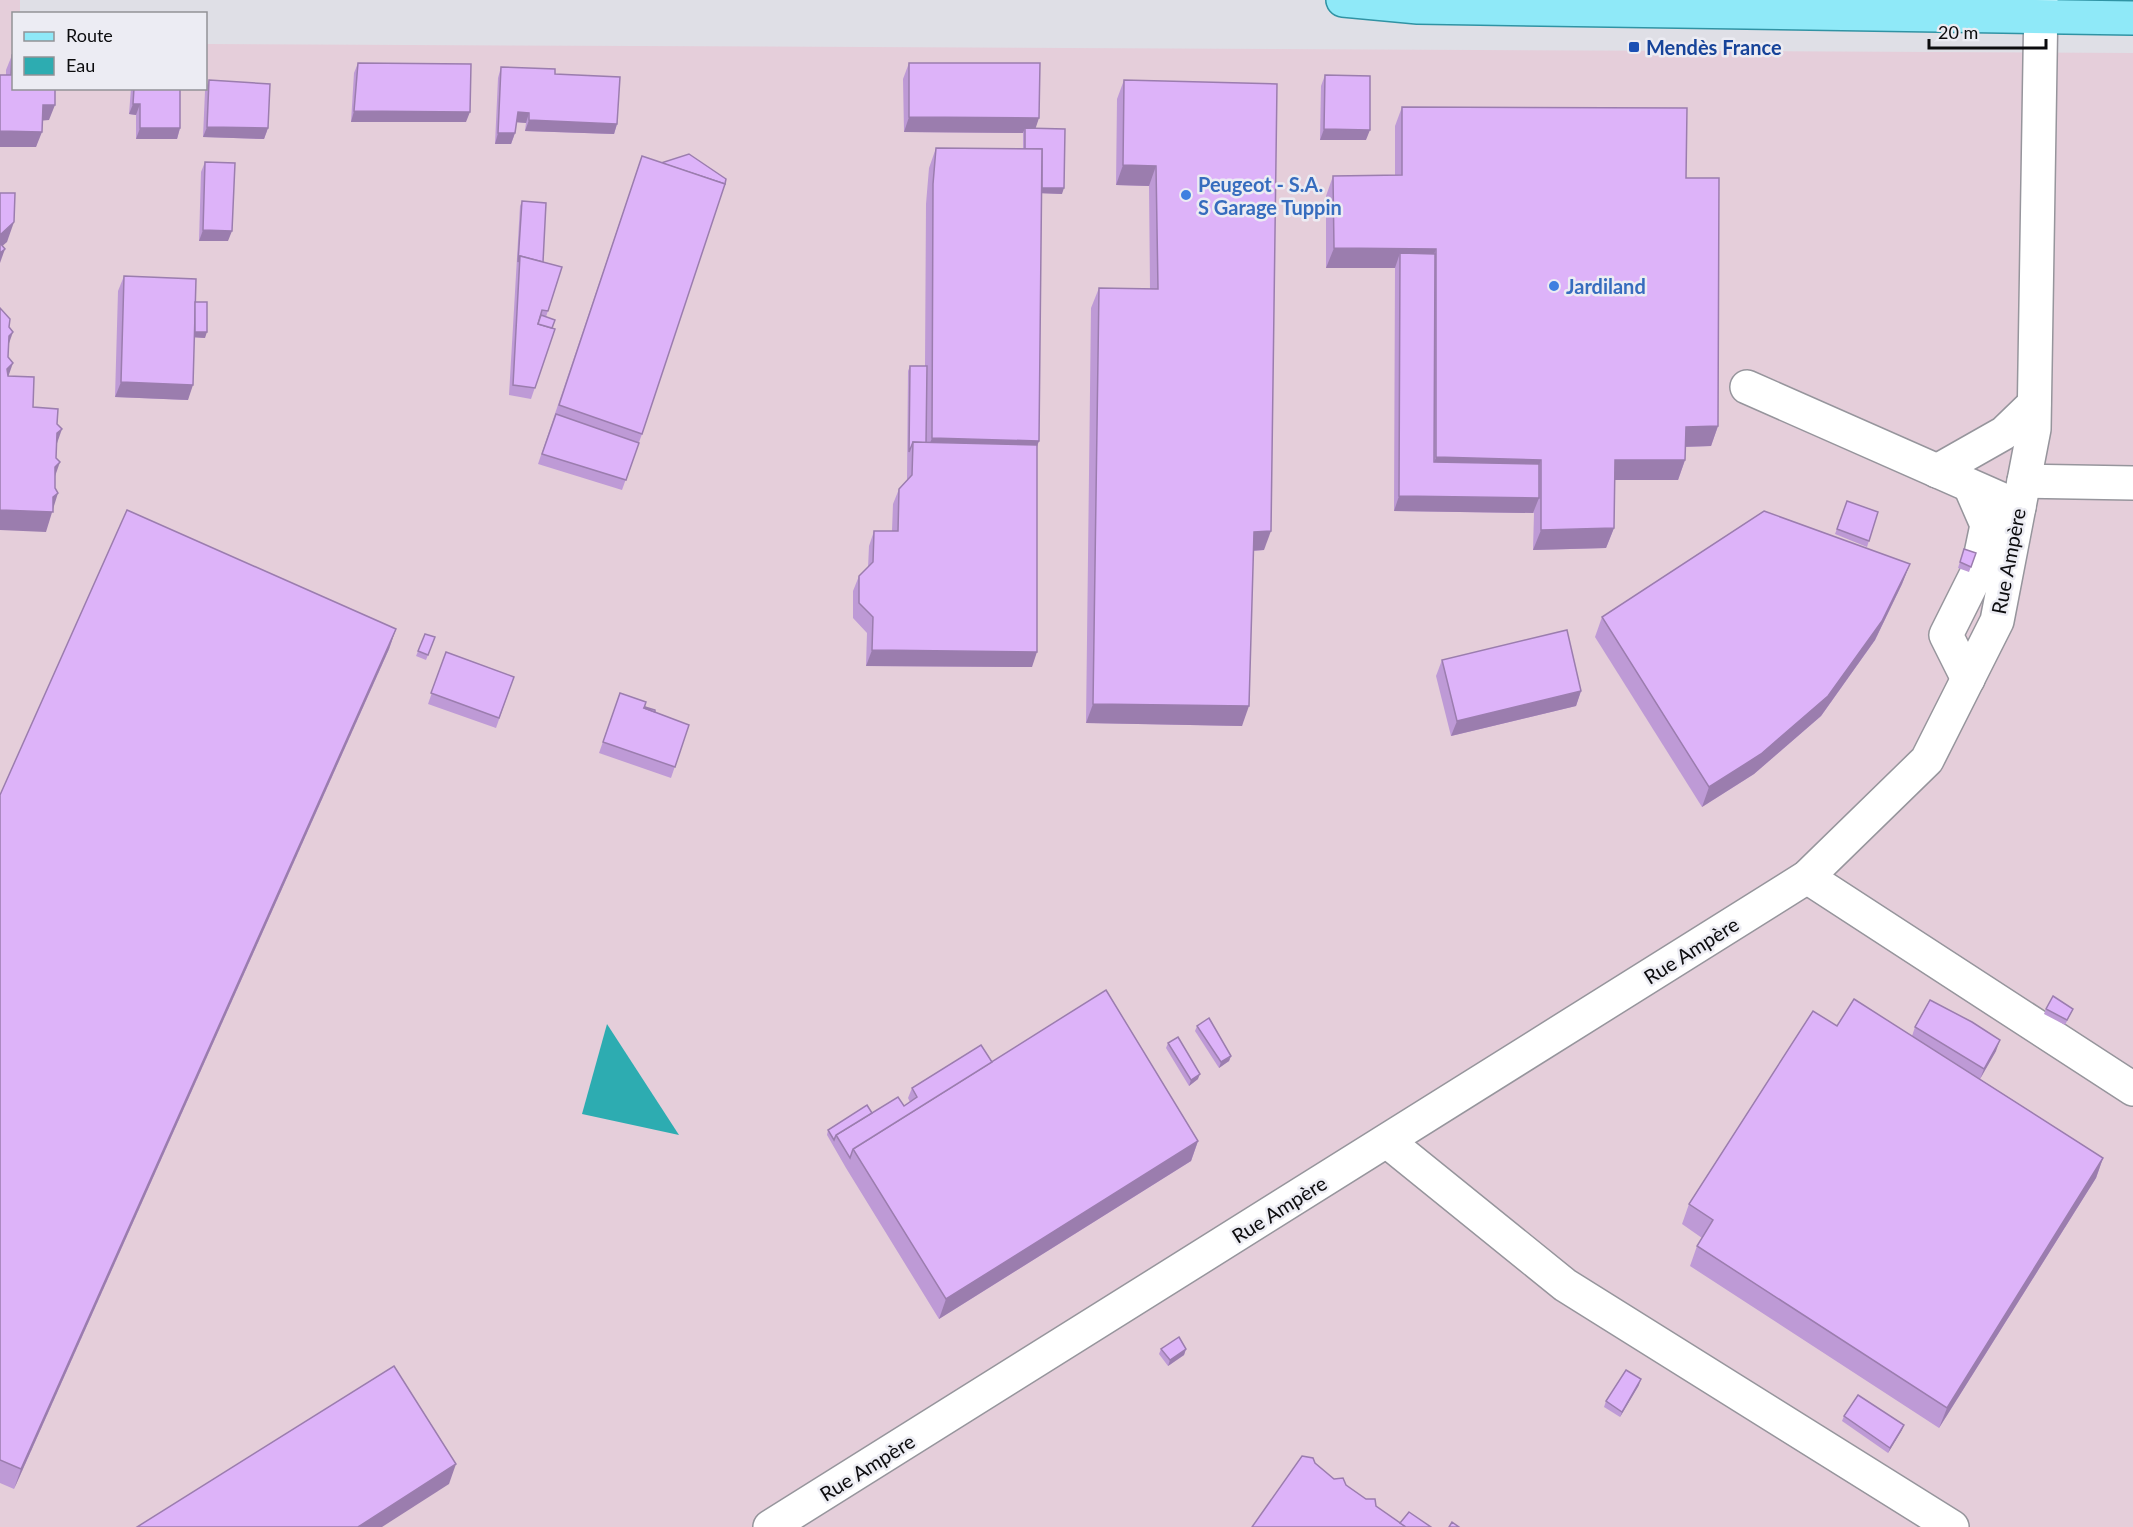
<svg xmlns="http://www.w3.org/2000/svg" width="2133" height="1527" font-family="Lato,sans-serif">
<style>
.industrial{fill:#e5ceda}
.water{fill:#2dacb1}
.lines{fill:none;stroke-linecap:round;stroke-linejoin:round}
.minor-casing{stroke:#96959c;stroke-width:36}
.major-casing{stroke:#3093a4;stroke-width:36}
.minor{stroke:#fff;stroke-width:33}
.major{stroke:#8fe9f8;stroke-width:33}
.wall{fill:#be9ad6}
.shaded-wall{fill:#9b7dae}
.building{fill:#ddb3f9;stroke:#9b7dae;stroke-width:1.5}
.transit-dot{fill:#1a4fb4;stroke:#ececf3;stroke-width:2}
.shop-dot{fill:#3f7fe0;stroke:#ececf3;stroke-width:2}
.labels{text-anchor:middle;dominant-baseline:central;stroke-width:5;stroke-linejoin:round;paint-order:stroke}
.transit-label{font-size:20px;font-weight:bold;fill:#164399;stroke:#ececf3;text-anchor:start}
.shop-label{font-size:20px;font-weight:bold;fill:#366cbe;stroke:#ececf3;text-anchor:start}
.street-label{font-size:20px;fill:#0c0c0e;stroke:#ececf3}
</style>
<rect width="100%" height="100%" fill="#dfdfe6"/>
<polygon class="industrial" points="0,0 20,0 20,13 14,14 14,88 206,88 206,44 2133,53 2133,1527 0,1527"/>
<polygon class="water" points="607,1024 679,1135 582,1114"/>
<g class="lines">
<g class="minor-casing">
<g id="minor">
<polyline points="1747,387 2019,507"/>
<polyline points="1937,471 2004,433 2034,404"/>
<polyline points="2024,481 2133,483"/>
<polyline points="1968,679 1946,635 1977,573 1987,525 1970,486"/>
<polyline points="1807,877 2133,1089"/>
<polyline points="1387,1141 1565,1285 1952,1527"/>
<polyline points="770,1527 1807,877 1927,760 1997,621 2034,429 2041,0"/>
</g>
</g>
<g class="major-casing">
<polyline id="major" points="1343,0 1418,7 2133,18"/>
</g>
<use href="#minor" class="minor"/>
<use href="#major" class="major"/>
</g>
<g class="wall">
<polygon points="12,55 49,120 43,120 36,147 0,147 0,75 6,75 6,70"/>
<polygon points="358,63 466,122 351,122 354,73"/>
<polygon points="909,63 1036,128 1062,194 1041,193 1039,441 1037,445 1032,667 866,666 867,633 853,618 853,591 859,576 868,568 869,546 874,531 892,531 893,504 899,489 907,480 908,371 910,366 925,366 926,204 929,168 936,148 1023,149 1023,133 904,132 903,79"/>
<polygon points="501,67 555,74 617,124 614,134 525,131 526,123 516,122 515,133 511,144 495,144 498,78"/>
<polygon points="1325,75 1366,140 1320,140 1321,86"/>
<polygon points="209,80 268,128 264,139 203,137 205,91"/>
<polygon points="1124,80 1277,84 1264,550 1253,551 1242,726 1086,723 1091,308 1099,288 1150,289 1149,186 1116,185 1117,99"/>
<polygon points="131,88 180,88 180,128 177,139 136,139 136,115 129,114"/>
<polygon points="1402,107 1686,178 1718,426 1711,446 1685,447 1685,460 1678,480 1614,480 1614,528 1606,548 1533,550 1534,513 1394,511 1395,268 1326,268 1326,196 1333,176 1395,175 1395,126"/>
<polygon points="642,156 642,434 622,490 538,464"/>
<polygon points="205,162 228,241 199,241 201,172"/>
<polygon points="522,201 543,262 562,267 546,317 552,328 555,329 531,399 509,395 520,206"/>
<polygon points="124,276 195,302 205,338 194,337 188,400 115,397 118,291"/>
<polygon points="1847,501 1878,512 1867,547 1835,534"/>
<polygon points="1964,549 1976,553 1969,572 1958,568"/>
<polygon points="1910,564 1902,584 1875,640 1821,716 1754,774 1702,807 1595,637 1602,617"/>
<polygon points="396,629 389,649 14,1489 0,1483 0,795"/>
<polygon points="425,634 435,637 426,660 416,656"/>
<polygon points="446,652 514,677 496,728 428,704"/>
<polygon points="1442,660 1581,691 1576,706 1451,736 1436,676"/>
<polygon points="620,693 655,712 689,725 671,778 599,753"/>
<polygon points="2046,1009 2073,1009 2065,1025 2044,1014"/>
<polygon points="1197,1026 1231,1056 1229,1061 1219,1068 1195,1031"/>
<polygon points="1837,1026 1912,1036 1915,1027 1996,1051 1980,1079 2103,1158 2096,1178 1939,1428 1690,1266 1697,1246 1702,1238 1682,1224 1689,1204"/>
<polygon points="1168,1043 1198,1079 1189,1086 1166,1048"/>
<polygon points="992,1062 1198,1141 1191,1161 939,1319 846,1168 827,1135 828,1130 872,1113 904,1106 910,1102 908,1098 912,1088"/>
<polygon points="1161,1349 1186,1349 1184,1355 1168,1366 1159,1354"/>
<polygon points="1639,1385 1620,1417 1604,1407 1606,1401"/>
<polygon points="1844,1416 1902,1430 1888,1453 1842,1421"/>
</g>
<g class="shaded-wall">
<polygon points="133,104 140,104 136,115 129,114"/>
<polygon points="43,105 55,105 49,120 38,121"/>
<polygon points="354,111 470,112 466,122 351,122"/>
<polygon points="518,112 529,113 526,123 514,122"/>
<polygon points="909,117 1039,118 1034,133 1025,128 1023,133 904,132"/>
<polygon points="529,120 617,124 614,134 525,131"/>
<polygon points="207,127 268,128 264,139 203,137"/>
<polygon points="140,128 180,128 177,139 136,139"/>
<polygon points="1324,129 1370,130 1366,140 1320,140"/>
<polygon points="0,131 42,132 36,147 0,147"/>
<polygon points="498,133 515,133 511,144 495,144"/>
<polygon points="1123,165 1156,166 1149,186 1116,185"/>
<polygon points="1037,188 1064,188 1062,194 1035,193"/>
<polygon points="14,222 7,242 0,248 0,235"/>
<polygon points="203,230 232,231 228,241 199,241"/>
<polygon points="1334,248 1436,249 1429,269 1400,253 1395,268 1326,268"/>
<polygon points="5,249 0,263 0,253"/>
<polygon points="13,332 6,352 9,336"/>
<polygon points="191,332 207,332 205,338 189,337"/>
<polygon points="13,363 6,383 7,369"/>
<polygon points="121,382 193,385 188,400 115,397"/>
<polygon points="1718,426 1711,446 1679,447 1686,427"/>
<polygon points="62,429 55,449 57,433"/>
<polygon points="932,438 1039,441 1032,460 926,453"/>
<polygon points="1436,457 1541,460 1534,479 1429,477"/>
<polygon points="1615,460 1685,460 1678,480 1608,480"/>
<polygon points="60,462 53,482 55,467"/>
<polygon points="58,493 46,532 0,530 0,510 53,497"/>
<polygon points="1399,496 1539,498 1533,513 1394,511"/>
<polygon points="1614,528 1606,548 1533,550 1541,530"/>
<polygon points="1271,531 1264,550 1246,551 1254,532"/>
<polygon points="1910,564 1902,584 1875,640 1821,716 1754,774 1702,807 1709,787"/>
<polygon points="396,629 389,649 14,1489 21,1469"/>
<polygon points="872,650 1037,652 1032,667 866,666"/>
<polygon points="1581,691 1576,706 1451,736 1457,721"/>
<polygon points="1093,704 1249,706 1242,726 1086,723"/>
<polygon points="2000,1040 1996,1051 1980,1079 1984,1069"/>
<polygon points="1231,1056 1229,1061 1219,1068 1221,1062"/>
<polygon points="1200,1074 1198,1079 1189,1086 1191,1080"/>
<polygon points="1198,1141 1191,1161 939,1319 946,1299"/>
<polygon points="2103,1158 2096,1178 1939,1428 1947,1408"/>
<polygon points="1186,1349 1184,1355 1168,1366 1170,1360"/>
<polygon points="1641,1379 1639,1385 1620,1417 1622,1412"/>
<polygon points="1904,1425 1902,1430 1888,1453 1890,1448"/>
<polygon points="456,1464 449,1484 382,1527 358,1527"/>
</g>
<g class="building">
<polygon points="12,55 14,55 14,88 55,88 55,105 43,105 42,132 0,131 0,75 11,75"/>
<polygon points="358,63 471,64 470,112 354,111"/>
<polygon points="909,63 1040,63 1039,118 909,117"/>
<polygon points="501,67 555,69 555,74 620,77 617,124 529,120 529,113 518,112 515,133 498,133"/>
<polygon points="1325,75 1370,76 1370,130 1324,129"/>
<polygon points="209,80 270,84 268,128 207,127"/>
<polygon points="1124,80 1277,84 1271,531 1254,532 1249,706 1093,704 1099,288 1158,289 1156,166 1123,165"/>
<polygon points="134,88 180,88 180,128 140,128 140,104 133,104"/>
<polygon points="1402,107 1687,108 1686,178 1719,178 1718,426 1686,427 1685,460 1615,460 1614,528 1541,530 1541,460 1436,457 1436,249 1334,248 1333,176 1402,175"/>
<polygon points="1025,128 1065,129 1064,188 1042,188 1042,149 1025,149"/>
<polygon points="936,148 1042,149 1039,441 932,438 933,184"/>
<polygon points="689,154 726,179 725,184 661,163"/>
<polygon points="642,156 725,184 642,434 559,405"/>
<polygon points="205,162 235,163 232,231 203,230"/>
<polygon points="0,193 15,193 14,222 0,235"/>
<polygon points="522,201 546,203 543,262 520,256 518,262"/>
<polygon points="0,243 5,249 0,253"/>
<polygon points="1400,253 1435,254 1434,462 1539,464 1539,498 1399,496"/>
<polygon points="520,256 562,267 548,311 542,310 538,324 555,329 535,388 513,385"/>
<polygon points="124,276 196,279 193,385 121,382"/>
<rect x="195" y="302" width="12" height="30"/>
<polygon points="0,308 10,319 9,327 13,332 9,336 8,357 13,363 7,369 8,376 34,377 33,407 58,409 57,424 62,429 57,433 56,458 60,462 55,467 55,488 58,493 53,497 53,512 0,510"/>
<polygon points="541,315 555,320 552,328 538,324"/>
<polygon points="910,366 927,366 926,443 913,442 909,452"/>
<polygon points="556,414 639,443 626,480 542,454"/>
<polygon points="913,442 1037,445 1037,652 872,650 873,617 859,603 859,576 873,562 874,531 898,531 899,489 912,475"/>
<polygon points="1847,501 1878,512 1869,541 1837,529"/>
<polygon points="127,510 396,629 21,1469 0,1460 0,795"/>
<polygon points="1764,511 1910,564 1882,621 1828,696 1761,754 1709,787 1602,617"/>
<polygon points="1964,549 1976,553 1971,567 1960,562"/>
<polygon points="1567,630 1581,691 1457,721 1442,660"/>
<polygon points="425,634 435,637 428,655 418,651"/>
<polygon points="446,652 514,677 499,718 431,693"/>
<polygon points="620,693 646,702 644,708 689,725 675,767 603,742"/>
<polygon points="645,707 655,710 655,712 644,708"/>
<polygon points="1106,990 1198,1141 946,1299 853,1149"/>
<polygon points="2053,996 2073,1009 2067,1020 2046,1009"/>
<polygon points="1854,999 2103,1158 1947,1408 1697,1246 1713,1220 1689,1204 1813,1011 1837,1026"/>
<polygon points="1930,1000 1972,1022 2000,1040 1984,1069 1915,1027"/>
<polygon points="1209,1018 1231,1056 1221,1062 1197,1026"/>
<polygon points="1178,1037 1200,1074 1191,1080 1168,1043"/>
<polygon points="981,1045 992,1062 853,1149 850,1158 836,1135 898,1097 904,1106 917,1097 912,1088"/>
<polygon points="867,1105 872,1113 836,1135 834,1140 828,1130"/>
<polygon points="1179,1337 1186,1349 1170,1360 1161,1349"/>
<polygon points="394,1366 456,1464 358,1527 137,1527"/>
<polygon points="1626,1370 1641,1379 1622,1412 1606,1401"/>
<polygon points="1858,1395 1904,1425 1890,1448 1844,1416"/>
<polygon points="1302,1456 1313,1458 1315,1463 1334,1479 1343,1478 1346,1485 1366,1499 1375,1499 1376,1506 1406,1527 1252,1527"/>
<polygon points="1409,1512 1431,1527 1406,1527 1400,1523"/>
<polygon points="1452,1522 1459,1527 1449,1527"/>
</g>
<rect class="transit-dot" x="1628" y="41" width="12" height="12" rx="3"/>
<g class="shop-dot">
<circle cx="1186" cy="195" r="6"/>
<circle cx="1554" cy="286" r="6"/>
</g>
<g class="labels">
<g class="transit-label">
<text x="1646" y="47">Mendès France</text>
</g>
<g class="shop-label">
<text x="1198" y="184">Peugeot - S.A.<tspan x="1198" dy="23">S Garage Tuppin</tspan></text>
<text x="1566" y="286">Jardiland</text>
</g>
<g class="street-label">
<text transform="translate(2008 561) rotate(-79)">Rue Ampère</text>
<text transform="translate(1691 950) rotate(-32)">Rue Ampère</text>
<text transform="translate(1279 1209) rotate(-32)">Rue Ampère</text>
<text transform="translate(867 1467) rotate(-32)">Rue Ampère</text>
</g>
</g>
<rect x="12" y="12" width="195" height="78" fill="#ececf3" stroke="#929297" stroke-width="1.5"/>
<rect x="24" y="32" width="30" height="9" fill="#8fe9f8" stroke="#929297" stroke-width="1.5"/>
<text x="66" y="42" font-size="18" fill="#0c0c0e">Route</text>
<rect x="24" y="57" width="30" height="18" fill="#2dacb1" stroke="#929297" stroke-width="1.5"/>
<text x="66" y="72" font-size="18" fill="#0c0c0e">Eau</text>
<path d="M1929 39v9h117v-9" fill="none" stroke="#0c0c0e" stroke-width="3"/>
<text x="1938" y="39" font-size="18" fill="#0c0c0e" stroke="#ececf3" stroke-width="4.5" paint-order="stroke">20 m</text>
</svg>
